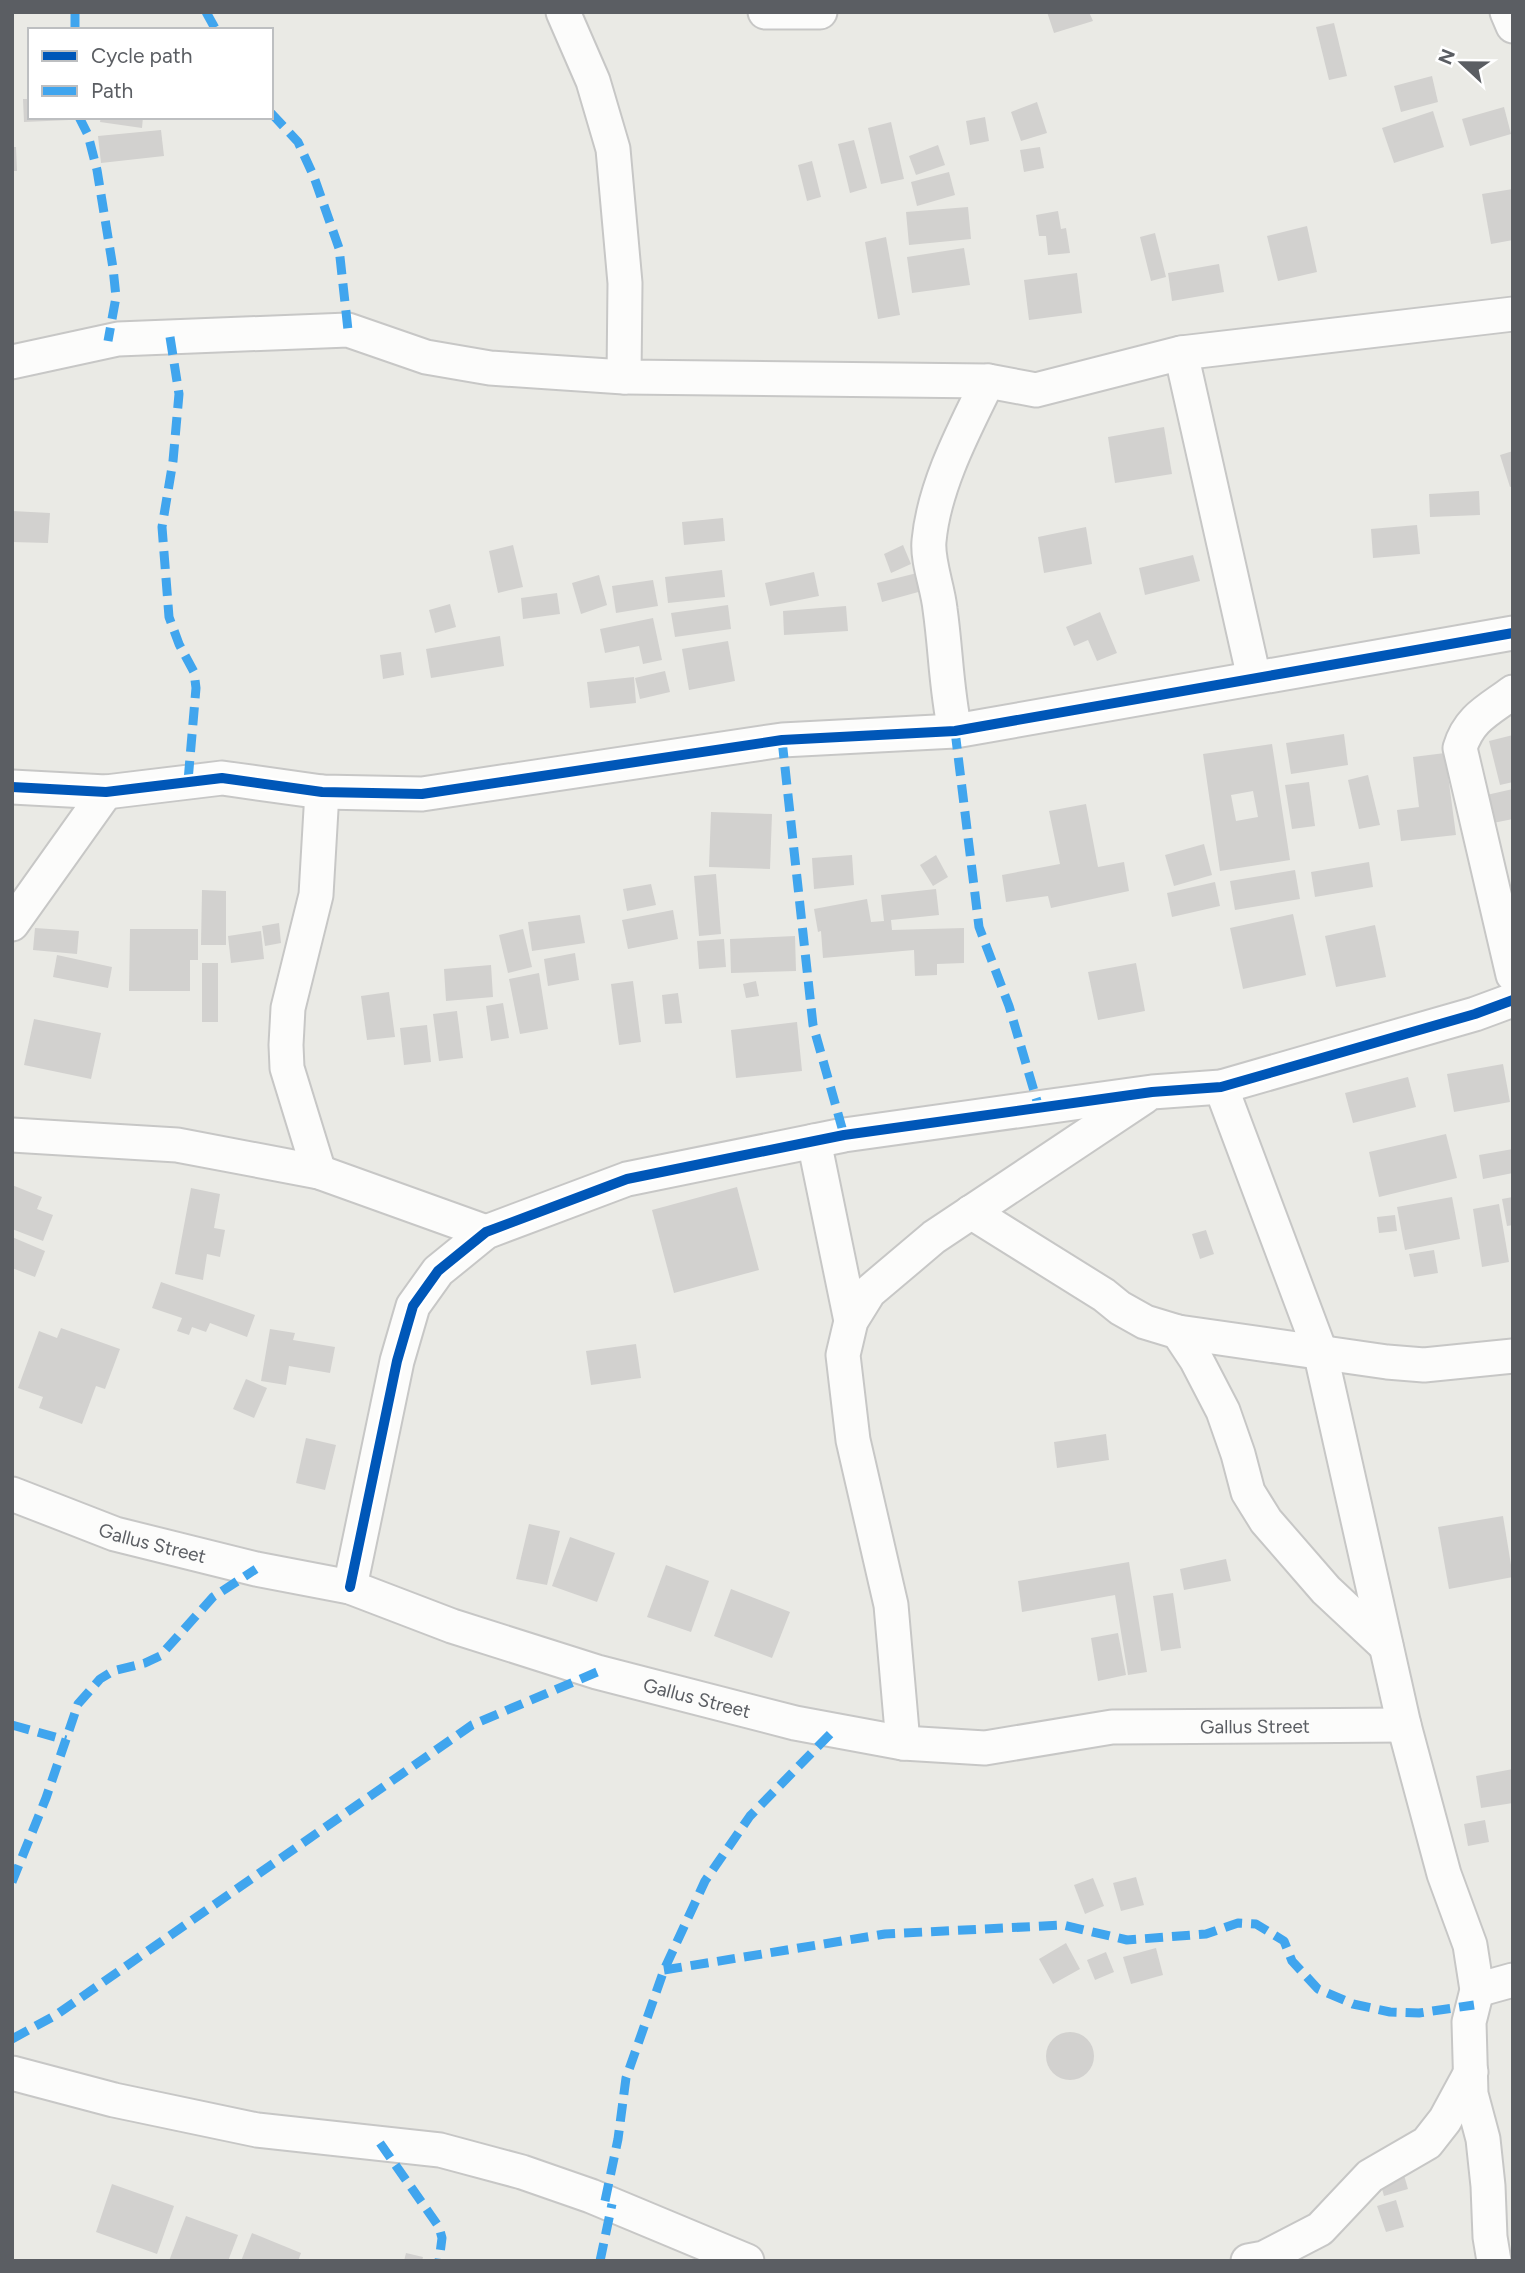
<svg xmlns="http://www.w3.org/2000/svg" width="1525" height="2273" font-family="Figtree,sans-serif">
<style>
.building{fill:#d2d1cf;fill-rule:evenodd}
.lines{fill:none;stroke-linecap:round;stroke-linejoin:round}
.street-casing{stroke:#c7c7c6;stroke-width:37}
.street{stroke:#fcfcfb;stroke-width:33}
.quiet{stroke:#40a5ee;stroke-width:9;stroke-dasharray:18 9;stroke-linecap:butt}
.cycleway-casing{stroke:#fff;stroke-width:15}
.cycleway{stroke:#0057b8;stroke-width:10}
.labels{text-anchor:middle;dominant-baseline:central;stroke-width:5;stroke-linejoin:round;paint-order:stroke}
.street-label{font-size:19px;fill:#5b5e63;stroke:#fff}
</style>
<rect width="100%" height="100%" fill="#eaeae5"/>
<g class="building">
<polygon points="1047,12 1089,12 1093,21 1054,33"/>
<polygon points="1334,23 1347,76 1329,80 1316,27"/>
<polygon points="1432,76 1438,102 1401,112 1394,86"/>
<polygon points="23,99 30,99 30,117 69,117 69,120 24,122"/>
<polygon points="1037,102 1047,133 1021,141 1011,112"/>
<polygon points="1504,107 1511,134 1470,146 1462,119"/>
<polygon points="1433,111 1444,147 1394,163 1382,128"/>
<polygon points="101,117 143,117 142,128 100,122"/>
<polygon points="985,117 989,141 970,145 966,121"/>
<polygon points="891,122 904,179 881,184 868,128"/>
<polygon points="161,130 164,156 101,163 98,136"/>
<polygon points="854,140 867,188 850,193 838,144"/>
<polygon points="938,145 945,165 916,175 909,156"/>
<polygon points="12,147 16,147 17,171 12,171"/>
<polygon points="1040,147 1044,168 1024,172 1020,150"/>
<polygon points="812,161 821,197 807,201 798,165"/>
<polygon points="949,172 955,195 917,206 911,182"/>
<polygon points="1513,189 1513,240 1491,244 1482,194"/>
<polygon points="968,207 971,239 909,245 906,212"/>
<polygon points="1058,211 1061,229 1066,228 1070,253 1048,255 1046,236 1039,236 1036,215"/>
<polygon points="1307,226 1317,272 1278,281 1267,236"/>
<polygon points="1155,233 1166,277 1151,281 1140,237"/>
<polygon points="886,237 900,315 878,319 865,242"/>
<polygon points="964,248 970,285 912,293 907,257"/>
<polygon points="1219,264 1224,292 1172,301 1168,273"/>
<polygon points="1077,273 1082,313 1029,320 1024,280"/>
<polygon points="1164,427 1172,474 1115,483 1108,437"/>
<polygon points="1513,451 1513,486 1510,487 1500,455"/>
<polygon points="1479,491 1480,515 1430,517 1429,494"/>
<polygon points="12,511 50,513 48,543 12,542"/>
<polygon points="723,518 725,541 684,545 682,522"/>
<polygon points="1417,525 1420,554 1373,558 1371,529"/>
<polygon points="1086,527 1092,564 1044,573 1038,537"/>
<polygon points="513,545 523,587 498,593 489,551"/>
<polygon points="903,545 911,564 891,573 884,554"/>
<polygon points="1193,555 1200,581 1145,595 1139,568"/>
<polygon points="722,570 725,597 668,603 665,577"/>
<polygon points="814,572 819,596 770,606 765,583"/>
<polygon points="917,573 922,591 882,602 877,583"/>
<polygon points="599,575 607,605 581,614 572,583"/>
<polygon points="653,580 658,606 616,613 612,586"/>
<polygon points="557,593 560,614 523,619 521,598"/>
<polygon points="450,604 456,627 435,633 429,610"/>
<polygon points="728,605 731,629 675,637 671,613"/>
<polygon points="846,606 848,631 784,635 783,611"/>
<polygon points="1100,612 1117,653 1097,661 1088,640 1074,646 1066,627"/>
<polygon points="653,618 662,660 643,664 639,646 605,653 600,629"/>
<polygon points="500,636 504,666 431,678 426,649"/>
<polygon points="728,641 735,681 689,690 682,649"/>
<polygon points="401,652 404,675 383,679 380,655"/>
<polygon points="665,671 670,692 640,699 635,678"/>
<polygon points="634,677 636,703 590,708 587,682"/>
<polygon points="1344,734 1348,765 1291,774 1286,743"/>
<polygon points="1513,735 1513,782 1500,785 1489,741"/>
<path d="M 1272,744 L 1290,860 L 1220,871 L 1203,754 ZM 1253,791 L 1258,817 L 1236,821 L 1231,795 Z"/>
<polygon points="1445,753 1456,835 1401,841 1397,810 1419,807 1413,757"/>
<polygon points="1368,775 1380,825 1359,829 1348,780"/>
<polygon points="1309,782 1315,826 1292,829 1285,785"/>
<polygon points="1513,789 1513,819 1488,824 1482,796"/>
<polygon points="1086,804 1098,867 1124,862 1129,891 1051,908 1048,896 1006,902 1002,875 1060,864 1049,811"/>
<polygon points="711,812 772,814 770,869 709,867"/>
<polygon points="1204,844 1212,875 1174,886 1165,855"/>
<polygon points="852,855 854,885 814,889 812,858"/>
<polygon points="936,855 948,877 933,886 920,865"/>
<polygon points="1369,862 1373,887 1315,897 1311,872"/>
<polygon points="1295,870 1300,899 1235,910 1230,881"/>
<polygon points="716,874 721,934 699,936 694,876"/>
<polygon points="1215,882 1220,906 1172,917 1167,893"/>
<polygon points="651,884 656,905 627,911 623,889"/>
<polygon points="936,889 939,915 891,920 892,930 964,928 964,963 937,964 937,975 915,976 914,950 823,958 821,931 818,932 814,909 867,899 871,922 884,921 881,895"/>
<polygon points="202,890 226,891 226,945 201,945"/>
<polygon points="673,910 678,939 628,949 622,920"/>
<polygon points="1293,914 1306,975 1243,989 1230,928"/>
<polygon points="580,915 585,943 532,951 528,922"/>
<polygon points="279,923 281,943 265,946 262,926"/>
<polygon points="1375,925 1386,977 1336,987 1325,936"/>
<polygon points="35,928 79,931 77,954 33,950"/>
<polygon points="130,929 198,929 198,960 190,960 190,991 129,991"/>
<polygon points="523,929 532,967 508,973 499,935"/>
<polygon points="261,931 264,959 231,963 228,936"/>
<polygon points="795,936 796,971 731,973 730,939"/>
<polygon points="724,939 726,967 699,969 697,941"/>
<polygon points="575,953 579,980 548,986 544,959"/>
<polygon points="57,955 112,967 108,988 53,977"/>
<rect x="202" y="963" width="16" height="59"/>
<polygon points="1136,963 1145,1011 1098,1020 1088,972"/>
<polygon points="491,965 493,997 446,1001 444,969"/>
<polygon points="539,973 548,1029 520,1034 509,979"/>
<polygon points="633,981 641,1042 619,1045 611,984"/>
<polygon points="756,981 759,996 746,998 743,984"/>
<polygon points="389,992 395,1037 367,1040 361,996"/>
<polygon points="678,993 682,1023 665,1024 662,995"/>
<polygon points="503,1003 509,1038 491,1041 486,1006"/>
<polygon points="457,1011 463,1058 439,1061 433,1014"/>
<polygon points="34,1019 101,1033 91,1079 24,1065"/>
<polygon points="797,1022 802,1071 736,1078 731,1030"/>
<polygon points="427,1025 431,1062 404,1065 400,1028"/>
<polygon points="1503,1064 1510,1102 1454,1112 1447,1074"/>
<polygon points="1408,1077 1416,1107 1353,1123 1345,1093"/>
<polygon points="1446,1134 1457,1178 1379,1197 1369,1152"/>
<polygon points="1513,1149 1513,1173 1483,1179 1479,1155"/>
<polygon points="12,1185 42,1197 37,1209 53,1215 43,1241 12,1229"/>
<polygon points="737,1187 759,1270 674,1293 652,1210"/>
<polygon points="191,1188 220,1194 214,1228 225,1230 220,1257 207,1254 203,1280 175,1274"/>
<polygon points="1452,1197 1460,1239 1405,1250 1397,1207"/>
<polygon points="1513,1197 1513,1225 1507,1226 1502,1199"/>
<polygon points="1499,1204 1509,1262 1482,1267 1473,1209"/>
<polygon points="1395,1215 1397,1231 1379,1233 1377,1217"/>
<polygon points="1206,1230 1214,1254 1200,1259 1192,1234"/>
<polygon points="12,1237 45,1251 35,1277 12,1268"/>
<polygon points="1434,1250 1438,1273 1414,1277 1409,1254"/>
<polygon points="161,1282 255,1315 247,1337 210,1323 206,1332 192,1327 189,1335 177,1331 182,1318 152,1308"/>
<polygon points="61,1328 120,1349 105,1389 96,1386 82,1424 39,1408 43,1397 18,1388 39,1331 57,1338"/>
<polygon points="270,1329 295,1333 293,1340 335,1347 330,1373 289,1366 286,1385 261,1381"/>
<polygon points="636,1344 641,1378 591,1385 586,1351"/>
<polygon points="246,1379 267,1388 254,1418 233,1409"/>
<polygon points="1106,1434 1109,1460 1057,1468 1054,1442"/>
<polygon points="306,1438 336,1445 325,1490 296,1483"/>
<polygon points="1503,1516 1513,1577 1449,1589 1438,1527"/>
<polygon points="529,1524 560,1531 547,1585 516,1579"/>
<polygon points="570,1537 615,1553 597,1602 552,1586"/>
<polygon points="1226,1559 1231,1581 1184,1590 1180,1569"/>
<polygon points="1129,1562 1147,1672 1128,1675 1115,1595 1022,1612 1018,1581"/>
<polygon points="666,1565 709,1581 691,1632 647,1617"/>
<polygon points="731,1589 790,1612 772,1658 714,1636"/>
<polygon points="1173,1593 1181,1648 1161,1651 1153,1596"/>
<polygon points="1118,1633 1126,1675 1098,1681 1091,1638"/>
<polygon points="1513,1769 1513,1803 1481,1808 1476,1776"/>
<polygon points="1485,1820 1489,1842 1468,1846 1464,1824"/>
<polygon points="1136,1877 1144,1905 1121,1911 1113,1883"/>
<polygon points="1093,1878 1104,1906 1085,1914 1074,1885"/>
<polygon points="1066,1943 1080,1969 1053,1984 1039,1959"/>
<polygon points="1156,1948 1163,1975 1131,1984 1123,1957"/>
<polygon points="1106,1952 1114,1972 1095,1980 1087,1960"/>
<circle cx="1070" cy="2056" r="24"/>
<polygon points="1402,2168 1408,2189 1384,2196 1378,2175"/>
<polygon points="112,2184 174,2206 157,2254 96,2232"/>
<polygon points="1396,2200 1404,2227 1386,2232 1377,2206"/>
<polygon points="186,2216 238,2235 228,2261 169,2261"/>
<polygon points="252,2233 301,2253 298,2261 241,2261"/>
<polygon points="406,2253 423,2257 422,2261 404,2261"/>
</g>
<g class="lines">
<g class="street-casing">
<g id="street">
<polyline points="563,12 593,81 613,149 625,283 624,377 988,381 1036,390 1181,353 1513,314"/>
<polyline points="765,12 820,12"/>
<polyline points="1507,12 1513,26"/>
<polyline points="1181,353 1254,678"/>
<polyline points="12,362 118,339 348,330 426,357 490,368 624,377"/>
<path d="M 1513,692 C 1489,710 1469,718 1460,748 L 1513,975"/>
<path d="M 955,731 C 946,688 946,651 940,609 C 938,588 927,561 929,541 C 934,486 964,430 988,381"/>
<polyline points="12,787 106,792 222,778 322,792 422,794 782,740 955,731 1513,633"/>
<polyline points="12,924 106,792"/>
<polyline points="1221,1087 1320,1351 1404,1725 1444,1874 1470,1945 1477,1990 1469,2022 1471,2094 1483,2139 1488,2186 1490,2237 1494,2261"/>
<polyline points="12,1135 177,1145 319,1172 486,1232"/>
<polyline points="814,1141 851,1321"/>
<polyline points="319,1172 287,1068 286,1045 288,1008 316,895 322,792"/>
<polyline points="971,1212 1104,1295 1120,1308 1145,1322 1178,1332 1196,1359 1223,1411 1238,1454 1248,1492 1266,1521 1326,1590 1386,1646"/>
<polyline points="1178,1332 1387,1362 1424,1365 1513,1356"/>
<path id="s1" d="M 12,1494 L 115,1534 L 256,1569 L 350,1587 L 452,1626 L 597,1672 L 795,1723 L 903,1743 L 985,1748 L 1112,1727 L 1404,1725"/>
<polyline points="350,1587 397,1361 413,1306 438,1271 486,1232 627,1179 844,1135 1152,1092 1221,1087 1475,1014 1513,1000"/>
<polyline points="903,1743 891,1605 853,1440 843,1355 851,1321 869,1292 934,1237 1144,1097"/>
<polyline points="1477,1990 1513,1980"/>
<polyline points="12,2073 114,2100 257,2130 440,2150 522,2172 591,2196 747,2261"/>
<polyline points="1248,2261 1264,2258 1320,2229 1370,2176 1427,2143 1445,2120 1471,2072"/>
</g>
</g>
<use href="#street" class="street"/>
<g class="quiet">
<polyline points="75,12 75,30"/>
<polyline points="206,12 216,30"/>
<polyline points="271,113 298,142 314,177 339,248 348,330"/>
<polyline points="79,117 88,135 97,170 113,268 116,297 108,341"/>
<polyline points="170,337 179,394 173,461 162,527 169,617 179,644 194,672 196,688 188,781"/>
<polyline points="955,731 979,927 1009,1006 1039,1108"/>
<polyline points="782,740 813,1025 844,1135"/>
<polyline points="12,1725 66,1740"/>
<polyline points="12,1882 46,1798 78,1704 100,1679 113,1671 145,1663 160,1656 213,1597 256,1569"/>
<polyline points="664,1970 885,1934 1063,1925 1127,1940 1206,1934 1238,1923 1256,1924 1284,1941 1292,1961 1318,1989 1353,2004 1390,2012 1419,2013 1474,2005"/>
<polyline points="12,2039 56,2015 472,1725 597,1672"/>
<polyline points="380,2143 439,2227 442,2238 439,2261"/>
<polyline points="605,2201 618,2139 626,2078 664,1970 705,1881 750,1816 834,1730"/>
<polyline points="600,2261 612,2204"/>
</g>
<g class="cycleway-casing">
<g id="cycleway">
<polyline points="12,787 106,792 222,778 322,792 422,794 782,740 955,731 1513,633"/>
<polyline points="350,1587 397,1361 413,1306 438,1271 486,1232 627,1179 844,1135 1152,1092 1221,1087 1475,1014 1513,1000"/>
</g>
</g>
<use href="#cycleway" class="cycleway"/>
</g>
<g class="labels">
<g class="street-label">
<text stroke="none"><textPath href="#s1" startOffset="149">Gallus Street</textPath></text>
<text stroke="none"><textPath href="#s1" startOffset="716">Gallus Street</textPath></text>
<text stroke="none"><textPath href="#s1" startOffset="1281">Gallus Street</textPath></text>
</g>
</g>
<rect width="1525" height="2273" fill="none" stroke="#5b5e63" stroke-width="28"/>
<rect x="28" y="28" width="245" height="91" fill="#ffffff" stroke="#bdbfc1" stroke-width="2"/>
<rect x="42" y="51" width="35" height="10" fill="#0057b8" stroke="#bdbfc1" stroke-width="2"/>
<text x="91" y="63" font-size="21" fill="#5b5e63">Cycle path</text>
<rect x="42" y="86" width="35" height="10" fill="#40a5ee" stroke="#bdbfc1" stroke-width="2"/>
<text x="91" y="98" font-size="21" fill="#5b5e63">Path</text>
<g transform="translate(1462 63) rotate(292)" stroke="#ffffff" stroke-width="5" paint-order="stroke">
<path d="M0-5L12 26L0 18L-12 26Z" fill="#5b5e63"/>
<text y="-10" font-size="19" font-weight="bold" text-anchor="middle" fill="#5b5e63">N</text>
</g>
</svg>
